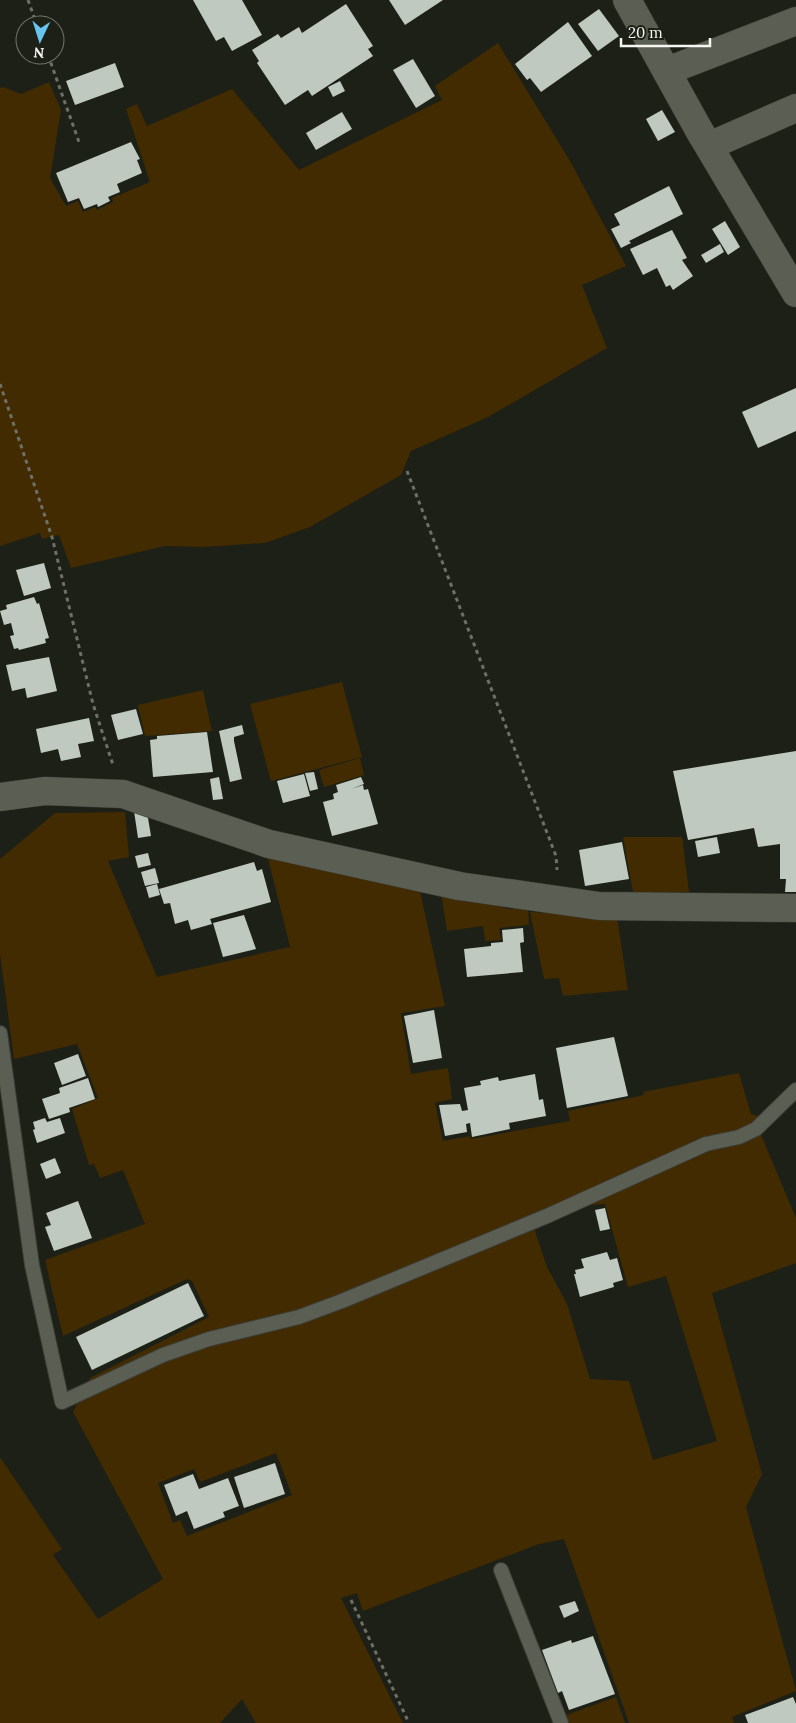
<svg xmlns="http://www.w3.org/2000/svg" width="796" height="1723" font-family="Lora,serif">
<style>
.green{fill:#422b00;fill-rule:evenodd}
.building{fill:#c0c9bf}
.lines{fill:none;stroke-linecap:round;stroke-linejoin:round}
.service-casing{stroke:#3b3d37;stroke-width:16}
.minor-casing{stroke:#3b3d37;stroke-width:29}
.tertiary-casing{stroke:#3b3d37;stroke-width:29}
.path{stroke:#6e7068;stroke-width:3;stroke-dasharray:4 4;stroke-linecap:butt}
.service{stroke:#5b5e53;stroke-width:14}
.minor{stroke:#5b5e53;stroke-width:28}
.tertiary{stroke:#5b5e53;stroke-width:28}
</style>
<rect width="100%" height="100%" fill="#1d2016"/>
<g class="green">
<polygon points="498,43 570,161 626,266 582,285 607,348 488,417 411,451 401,475 310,527 265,543 203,547 165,546 71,568 59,535 42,539 40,533 0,546 0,88 3,87 21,94 49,82 61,110 50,178 66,206 78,201 83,212 95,207 97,210 113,202 112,198 150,182 126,109 137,104 147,126 232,89 299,170 442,100 435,86"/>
<polygon points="342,682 362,757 271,781 250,704"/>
<polygon points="203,690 212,731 145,736 138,705"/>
<polygon points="360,758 364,775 324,787 319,770"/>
<path d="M 125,812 L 129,857 L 108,861 L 157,977 L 290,947 L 267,854 L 420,891 L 445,1006 L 401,1013 L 411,1074 L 448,1068 L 452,1099 L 435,1103 L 443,1141 L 470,1136 L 471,1139 L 570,1121 L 568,1111 L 644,1095 L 643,1092 L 739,1073 L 751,1114 L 759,1116 L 761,1135 L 796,1218 L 796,1263 L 712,1293 L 762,1474 L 746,1507 L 796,1691 L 732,1717 L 734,1723 L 629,1723 L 564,1539 L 539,1544 L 363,1611 L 357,1593 L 341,1598 L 403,1723 L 256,1723 L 242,1699 L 220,1723 L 0,1723 L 0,1457 L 62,1549 L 53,1555 L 98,1619 L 163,1579 L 73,1412 L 90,1378 L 209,1317 L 192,1281 L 187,1279 L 63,1336 L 45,1260 L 145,1224 L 123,1170 L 100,1178 L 94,1164 L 89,1165 L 72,1109 L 98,1098 L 77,1044 L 14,1059 L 0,954 L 0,859 L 55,813 ZM 605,1204 L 628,1287 L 666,1276 L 717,1441 L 653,1460 L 629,1381 L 590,1379 L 567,1304 L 547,1267 L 534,1228 L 591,1205 ZM 276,1453 L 292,1495 L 187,1536 L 180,1520 L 173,1523 L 158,1483 L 194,1469 L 200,1482 Z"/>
<polygon points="623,837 682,837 689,892 633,892"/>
<polygon points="441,893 510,909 528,908 529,925 499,928 501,940 485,941 483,926 447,931"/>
<polygon points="530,912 617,917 628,990 563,996 559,978 544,979"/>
<polygon points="616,1697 625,1723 569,1723 566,1715"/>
</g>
<g class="building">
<polygon points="193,0 242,0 262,35 232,51 224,37 216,41"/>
<polygon points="389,0 443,0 405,25"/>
<polygon points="346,4 373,46 368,49 373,56 312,96 308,90 285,105 257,63 259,61 252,50 278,34 281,38 299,27 302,33"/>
<polygon points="599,9 619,36 598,51 578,24"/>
<polygon points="568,22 592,56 541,92 530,78 527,80 515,64"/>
<polygon points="413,59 435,96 416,108 393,70"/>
<polygon points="115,63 124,87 75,105 66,81"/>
<polygon points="340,81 345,91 333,97 328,87"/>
<polygon points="662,110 675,132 658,141 646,119"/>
<polygon points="342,112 352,129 316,150 306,133"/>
<polygon points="131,142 140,159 137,160 142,173 117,184 120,192 108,197 110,201 98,207 97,204 84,209 79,198 68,202 56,173"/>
<polygon points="669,186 683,214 629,241 631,243 621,248 611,229 620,225 614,214"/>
<polygon points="725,221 740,247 728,255 712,229"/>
<polygon points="672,230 687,258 682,260 693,276 673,290 670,285 666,287 657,268 643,275 630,249"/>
<polygon points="720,244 724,252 706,263 701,255"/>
<polygon points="796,388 796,431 758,448 742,412"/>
<polygon points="44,563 51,588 24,596 16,570"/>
<polygon points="34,597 37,604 39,603 49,638 45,639 46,643 19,650 18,648 14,649 10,636 14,635 11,623 4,625 0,611 7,609 6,605"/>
<polygon points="49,657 57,691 27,698 25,688 12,691 6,665"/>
<polygon points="136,709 143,734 118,740 111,715"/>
<polygon points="89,718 94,741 78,744 81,757 61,761 58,749 41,753 36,729"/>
<polygon points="242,725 244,734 234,737 234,741 242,779 230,782 219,731"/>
<polygon points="207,732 213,772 153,777 150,740 157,739 157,736"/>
<polygon points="796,751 796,892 785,892 786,879 780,879 780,844 758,847 754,828 688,840 673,771"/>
<polygon points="314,772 318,789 310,791 305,773"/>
<polygon points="304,774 310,796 283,803 277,781"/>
<polygon points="219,777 223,799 213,800 210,779"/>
<polygon points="361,777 364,784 351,789 363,785 364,790 368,789 378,824 332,836 323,802 334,799 333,794 338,792 336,785"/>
<polygon points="143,809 148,818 151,836 138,838 134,811"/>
<polygon points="717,837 720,853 698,857 695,841"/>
<polygon points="622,842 629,879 585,886 579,850"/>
<polygon points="148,853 151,865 138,868 135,856"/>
<polygon points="254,862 257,871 262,869 271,902 210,919 212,924 191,930 188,920 175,924 170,903 164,904 159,889"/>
<polygon points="155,868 159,883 145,886 141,872"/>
<polygon points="157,884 160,895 149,898 146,887"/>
<polygon points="244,915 256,949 223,957 213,923"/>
<polygon points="523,928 524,942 520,943 523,972 467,977 464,949 491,946 491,943 503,942 502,930"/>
<polygon points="434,1010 442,1058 413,1063 404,1016"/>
<polygon points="614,1037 628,1096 567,1108 556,1048"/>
<polygon points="78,1054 86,1076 62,1085 54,1063"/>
<polygon points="535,1074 539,1100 543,1099 546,1116 509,1123 510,1129 472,1137 470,1123 466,1124 467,1132 445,1136 439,1105 460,1104 462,1111 468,1110 464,1088 481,1085 480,1081 498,1077 499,1081"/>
<polygon points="88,1078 95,1099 69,1108 70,1112 49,1119 42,1099 60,1093 59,1088"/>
<polygon points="45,1118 47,1122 60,1118 65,1133 37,1143 33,1130 35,1129 33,1122"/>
<polygon points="55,1158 61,1173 46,1179 40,1164"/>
<polygon points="78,1201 92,1238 54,1251 45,1227 51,1225 46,1213"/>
<polygon points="605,1208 610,1229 600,1231 595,1210"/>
<polygon points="607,1252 610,1260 617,1258 623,1280 613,1283 614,1287 580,1297 574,1274 576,1274 575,1270 584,1268 581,1259"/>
<polygon points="188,1283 204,1316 92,1370 76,1337"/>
<polygon points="275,1463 285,1494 244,1508 234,1477"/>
<polygon points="193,1474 199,1489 228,1478 239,1506 223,1512 225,1517 194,1529 187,1511 176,1516 164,1485"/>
<polygon points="575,1601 579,1611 564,1618 559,1606"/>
<polygon points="593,1636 615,1694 569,1710 562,1691 558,1693 542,1650 571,1640 572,1643"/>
<polygon points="793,1697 796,1704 796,1723 748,1723 745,1715"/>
</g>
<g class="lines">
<g class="service-casing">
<g id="service">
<polyline points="0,1033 32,1265 62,1402 163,1355 209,1339 299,1317 342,1301 547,1216 706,1144 739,1137 756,1129 796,1090"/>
<polyline points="501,1570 561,1723"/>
</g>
</g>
<g class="minor-casing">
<g id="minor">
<polyline points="667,71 796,21"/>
<polyline points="709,146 796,108"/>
<polyline points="0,797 45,791 123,794 269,844 459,886 599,906 796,908"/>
</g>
</g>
<g class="tertiary-casing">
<polyline id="tertiary" points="627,0 699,130 796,293"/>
</g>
<g class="path">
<polyline points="28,0 37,25"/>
<polyline points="48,55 79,142"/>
<polyline points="0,384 52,537 93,704 113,765"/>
<polyline points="407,471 556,856 557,870"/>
<polyline points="351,1600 409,1723"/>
</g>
<use href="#service" class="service"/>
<use href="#minor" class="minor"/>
<use href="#tertiary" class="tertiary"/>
</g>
<g transform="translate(40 40) rotate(184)"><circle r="24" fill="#1d2016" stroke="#73766d"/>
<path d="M0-4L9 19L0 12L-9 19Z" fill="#66c4ef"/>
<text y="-8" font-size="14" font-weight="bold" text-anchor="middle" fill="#f4f6ef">N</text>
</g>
<path d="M621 38v8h89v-8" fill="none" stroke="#f4f6ef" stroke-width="2.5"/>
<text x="628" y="38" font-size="15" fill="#f4f6ef" stroke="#1d2016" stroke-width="4" paint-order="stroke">20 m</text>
</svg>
